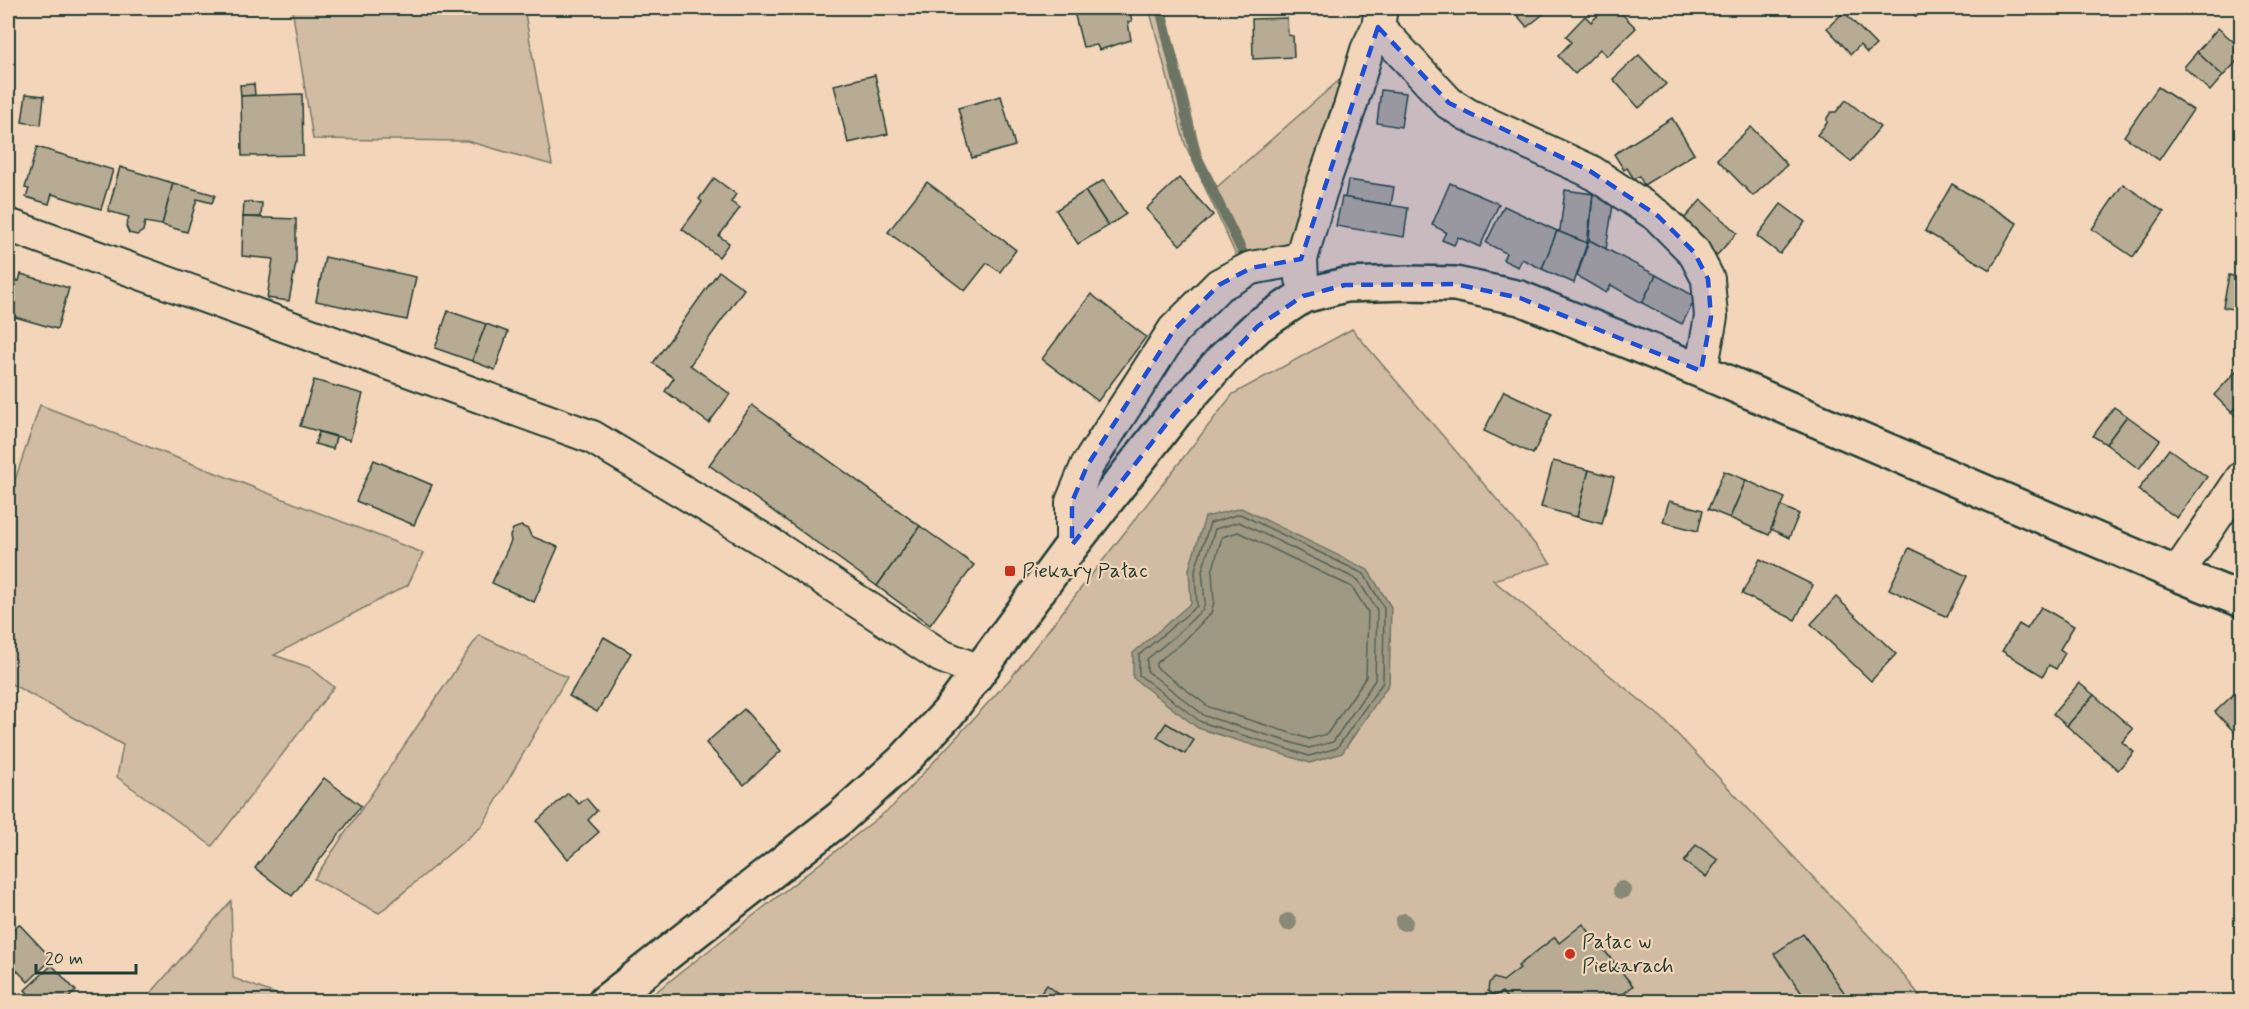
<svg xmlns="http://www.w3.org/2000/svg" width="2249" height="1009" font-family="Mynerve,sans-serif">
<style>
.green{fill:#d1bca3;stroke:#787c6c;stroke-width:1.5}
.water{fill:#9f9984;stroke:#6c7464;stroke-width:1.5}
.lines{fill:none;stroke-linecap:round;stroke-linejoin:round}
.shore{stroke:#526254;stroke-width:1.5}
.stream{stroke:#6c7464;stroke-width:10}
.building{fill:#b8ab94;stroke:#1f3d34;stroke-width:1.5}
.street-casing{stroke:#1f3d34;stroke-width:36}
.secondary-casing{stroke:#1f3d34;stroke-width:38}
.street{stroke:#f3d5b9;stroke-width:32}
.secondary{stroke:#f3d5b9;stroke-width:33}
.tree{fill:#888976}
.marked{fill:#1d4ed8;fill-opacity:0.2;stroke:#1d4ed8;stroke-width:4.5;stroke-dasharray:12 8;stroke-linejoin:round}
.poi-dot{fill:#c8321e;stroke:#f3d5b9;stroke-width:2}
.labels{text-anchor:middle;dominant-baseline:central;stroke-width:4.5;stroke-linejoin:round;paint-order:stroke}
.poi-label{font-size:21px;fill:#1f3d34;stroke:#f3d5b9;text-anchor:start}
</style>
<rect width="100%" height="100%" fill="#f3d5b9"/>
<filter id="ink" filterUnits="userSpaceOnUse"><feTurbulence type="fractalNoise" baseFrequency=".0167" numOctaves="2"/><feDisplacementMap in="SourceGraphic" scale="12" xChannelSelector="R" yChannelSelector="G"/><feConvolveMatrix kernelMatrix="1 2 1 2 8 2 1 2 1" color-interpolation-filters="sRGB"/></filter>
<g filter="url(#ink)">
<g class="green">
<polygon points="292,8 524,8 552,165 467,141 313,139"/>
<polygon points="1149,8 1165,8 1201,155 1217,187 1344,76 1329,113 1292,255 1240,264 1185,144"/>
<polygon points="1352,329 1551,563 1493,580 1662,718 1888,956 1924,1001 643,1002 893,806 1010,679 1233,394"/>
<polygon points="40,405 423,553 408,585 274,655 311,668 334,687 212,846 117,777 123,745 8,682 8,501"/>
<polygon points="479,635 567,677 482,826 379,913 314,879"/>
<polygon points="231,901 233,978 294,1001 144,1001"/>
</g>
<polygon class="water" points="1241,508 1368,570 1391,607 1389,684 1342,753 1310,763 1198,728 1133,678 1133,653 1191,603 1189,569 1205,517"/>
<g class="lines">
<g class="shore">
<polygon points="1240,514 1364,574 1384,608 1383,682 1337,748 1309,756 1201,722 1139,675 1139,655 1197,606 1195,570 1210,523"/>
<polygon points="1239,522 1358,580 1377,610 1375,680 1333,742 1309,748 1205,716 1147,671 1147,659 1175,636 1203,609 1205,602 1202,571 1215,529"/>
<polygon points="1238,532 1352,587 1368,612 1366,677 1327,734 1309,739 1209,707 1156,667 1156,663 1182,643 1211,613 1214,602 1212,572 1222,537"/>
</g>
<polyline class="stream" points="1160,8 1195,154 1242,251"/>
</g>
<g class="building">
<polygon points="1073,8 1129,8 1132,21 1128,22 1131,40 1099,50 1097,45 1083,47"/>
<polygon points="1276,8 1317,8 1316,13 1276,10"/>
<polygon points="1511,8 1551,8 1527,27"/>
<polygon points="1606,8 1616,8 1636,28 1607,56 1600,49 1575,74 1558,56 1571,42 1566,36 1585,16 1591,22"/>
<polygon points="1908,8 1927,8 1916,17"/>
<polygon points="1844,12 1876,45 1867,53 1860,45 1851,54 1827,28"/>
<polygon points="1287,18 1288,35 1293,36 1294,57 1253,59 1252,19"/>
<polygon points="2218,28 2242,49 2242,56 2223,76 2197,52"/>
<polygon points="2197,52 2223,76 2210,91 2184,67"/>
<polygon points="1639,55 1666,84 1639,108 1613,79"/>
<polygon points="875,75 888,134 848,143 834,85"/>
<polygon points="254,84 255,95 241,96 240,85"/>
<polygon points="2158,87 2193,110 2159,160 2124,136"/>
<polygon points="1381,90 1406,93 1401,127 1377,123"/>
<polygon points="26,94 44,96 41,125 22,122"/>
<polygon points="302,94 303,155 242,156 241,96"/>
<polygon points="1001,96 1015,146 972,158 958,108"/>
<polygon points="1846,100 1880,127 1851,162 1817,135 1827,123 1827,118 1831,112 1836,112"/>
<polygon points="1672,118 1694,154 1644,185 1639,176 1634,179 1627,168 1624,170 1614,154"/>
<polygon points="1751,127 1787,165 1753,196 1717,159"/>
<polygon points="37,147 113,170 101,209 52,194 49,204 26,197 29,189 25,188"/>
<polygon points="120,167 173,183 162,225 145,222 143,231 137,235 129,233 126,226 129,217 108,211"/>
<polygon points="714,178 736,194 731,202 740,208 719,236 729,243 719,257 682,229 702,202 699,199"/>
<polygon points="1179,178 1213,215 1180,245 1146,209"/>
<polygon points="1104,180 1126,214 1108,226 1085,191"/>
<polygon points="1348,180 1394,187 1391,205 1345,198"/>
<polygon points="927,182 1016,250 1000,272 987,263 965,291 888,232"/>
<polygon points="173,183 215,195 212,203 197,199 187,232 162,225"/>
<polygon points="1450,183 1499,204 1480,247 1458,237 1454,245 1442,240 1446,232 1432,225"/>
<polygon points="1952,184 2017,223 1990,270 1925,231"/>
<polygon points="2123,184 2164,212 2133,257 2092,229"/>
<polygon points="1565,190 1593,194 1587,243 1557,231 1560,230"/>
<polygon points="1085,191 1108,226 1078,244 1056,210"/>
<polygon points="1593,194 1614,198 1606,249 1589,240"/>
<polygon points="1342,197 1408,208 1404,237 1336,226"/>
<polygon points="1701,200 1737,233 1717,255 1681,222"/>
<polygon points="244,202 262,203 261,217 243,217"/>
<polygon points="1781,204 1805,222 1780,254 1757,236"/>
<polygon points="1504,206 1557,231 1542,269 1522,259 1518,267 1503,260 1506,253 1486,243"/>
<polygon points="243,217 296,219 296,263 289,301 267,298 273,259 242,256"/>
<polygon points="1557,231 1587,243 1574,283 1542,269"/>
<polygon points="1589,240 1656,275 1642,303 1611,285 1606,293 1577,276"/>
<polygon points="325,257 416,277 407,320 316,301"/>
<polygon points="719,271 744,289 690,365 730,394 709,423 665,391 674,378 653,363"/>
<polygon points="21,274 69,288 57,329 8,315 8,278 19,281"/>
<polygon points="1656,275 1696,297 1682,324 1642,303"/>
<polygon points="2229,275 2242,278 2242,311 2223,307"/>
<polygon points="1091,294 1146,337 1098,401 1042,359"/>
<polygon points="448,311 486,324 472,361 435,348"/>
<polygon points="486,324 508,332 495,370 472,361"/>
<polygon points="2240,367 2242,368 2242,401 2231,412 2214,395"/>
<polygon points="314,380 363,394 350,440 300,426"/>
<polygon points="1504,391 1552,414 1533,454 1484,431"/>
<polygon points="2242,401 2242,420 2231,412"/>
<polygon points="752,405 920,526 877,586 709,465"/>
<polygon points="2114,407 2127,416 2106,444 2093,436"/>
<polygon points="2127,416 2160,440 2139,469 2106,444"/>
<polygon points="319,432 336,437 333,449 315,444"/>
<polygon points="2169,449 2207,477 2177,518 2138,490"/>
<polygon points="374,460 432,485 414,525 356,501"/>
<polygon points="1553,461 1589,470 1577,517 1541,507"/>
<polygon points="1589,470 1614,477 1602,524 1577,517"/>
<polygon points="1724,471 1746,480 1730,518 1708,509"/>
<polygon points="1746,480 1785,498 1769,535 1730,518"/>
<polygon points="1669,501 1703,510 1698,531 1663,522"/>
<polygon points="1781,506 1799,514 1789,538 1771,529"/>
<polygon points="521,526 528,529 531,536 558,547 534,602 492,583 511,541 510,536 513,529"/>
<polygon points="920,526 974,565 930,625 877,586"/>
<polygon points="1909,548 1967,576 1947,617 1889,589"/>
<polygon points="1760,559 1813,585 1795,620 1742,594"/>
<polygon points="1836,597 1896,654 1871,681 1811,624"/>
<polygon points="2041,607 2074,626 2060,649 2065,653 2056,669 2049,665 2043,676 2002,651 2019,624 2027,629"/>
<polygon points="604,637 631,653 597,712 569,696"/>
<polygon points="2079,683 2094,695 2067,726 2053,714"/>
<polygon points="2236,692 2242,698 2242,740 2215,712"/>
<polygon points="2094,695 2133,729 2122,742 2134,752 2118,770 2067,726"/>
<polygon points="744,709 781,751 744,785 706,743"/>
<polygon points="1166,723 1194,740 1185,754 1157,737"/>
<polygon points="324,778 361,806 292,896 255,868"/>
<polygon points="568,793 579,804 586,798 597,811 588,820 599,832 568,859 537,821"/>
<polygon points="1696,845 1718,860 1706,877 1684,862"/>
<polygon points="19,924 52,959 28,982 8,961 8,934"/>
<polygon points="1583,924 1633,986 1613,1002 1510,1002 1502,992 1495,996 1488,991 1489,983 1494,978 1503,981 1520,968 1518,966 1555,937 1559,943"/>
<polygon points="1803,934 1851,1002 1808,1002 1774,954"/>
<polygon points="52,965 76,991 64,1002 36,1002 25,990"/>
<polygon points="1047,985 1069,1002 1034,1002"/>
</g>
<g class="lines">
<g class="street-casing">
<g id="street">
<polyline points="1378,27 1449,103 1468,115 1590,171 1658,216 1694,252 1708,279 1711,317 1701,371"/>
<polyline points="8,225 592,437 767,542 941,656 979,671"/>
<polyline points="1302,279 1301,259 1320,193 1350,107 1367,50 1378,27 1381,8"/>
<polyline points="1072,545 1072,502 1087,466 1174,330 1219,285 1251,268 1301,259"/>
<polyline points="2177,574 2242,478"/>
</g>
</g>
<g class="secondary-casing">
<polyline id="secondary" points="605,1002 840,818 903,761 949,712 1072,545 1175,413 1223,359 1258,326 1303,296 1345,285 1407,283 1455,284 1520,298 1701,371 2177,574 2242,600"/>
</g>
<use href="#street" class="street"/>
<use href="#secondary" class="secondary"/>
</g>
<g class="tree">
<circle cx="1622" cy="890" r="9"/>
<circle cx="1288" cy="922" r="9"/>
<circle cx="1404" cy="922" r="9"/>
</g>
</g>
<path class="marked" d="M 1378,27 L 1449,103 L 1590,171 L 1658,216 L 1694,252 L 1708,279 L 1711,317 L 1701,371 L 1520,298 L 1455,284 L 1345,285 L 1303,296 L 1258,326 L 1175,413 L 1072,545 L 1072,502 L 1087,466 L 1174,330 L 1219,285 L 1251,268 L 1301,259 Z"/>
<g class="poi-dot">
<rect x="1004" y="565" width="12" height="12" rx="3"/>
<circle cx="1570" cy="954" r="6"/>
</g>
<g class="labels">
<g class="poi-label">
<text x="1022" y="571">Piekary Pałac</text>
<text x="1582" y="942">Pałac w<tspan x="1582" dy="24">Piekarach</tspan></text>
</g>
</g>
<rect width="2249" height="1009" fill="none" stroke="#f3d5b9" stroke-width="30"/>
<rect x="15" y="15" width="2219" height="979" fill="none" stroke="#1f3d34" stroke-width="2" filter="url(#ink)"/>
<path d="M36 964v9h100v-9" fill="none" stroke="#1f3d34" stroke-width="3"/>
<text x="45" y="964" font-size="18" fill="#1f3d34" stroke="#f3d5b9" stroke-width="4.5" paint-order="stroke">20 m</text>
</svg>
